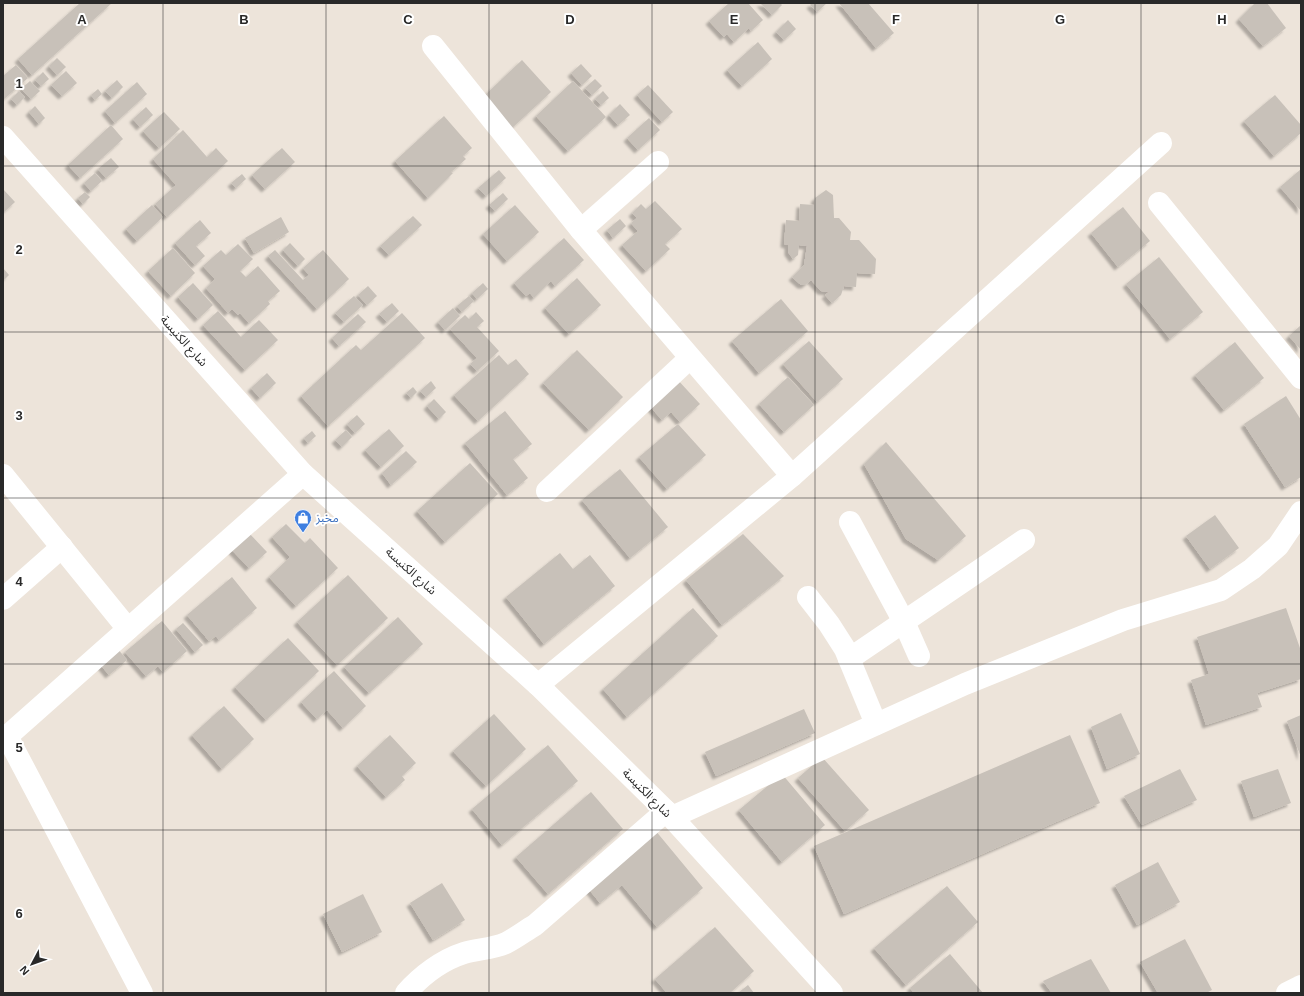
<svg xmlns="http://www.w3.org/2000/svg" width="1304" height="996" font-family="Helvetica,'Noto Sans Arabic',sans-serif">
<style>
.building{fill:#c8c1b9;filter:url(#shadow)}
.lines{fill:none;stroke-linecap:round;stroke-linejoin:round}
.street{stroke:#fff;stroke-width:22}
.secondary{stroke:#fff;stroke-width:22}
.grid{fill:none;stroke:#292929;stroke-width:1;stroke-opacity:0.55}
.labels{text-anchor:middle;dominant-baseline:central;stroke-width:4;stroke-linejoin:round;paint-order:stroke}
.street-label{font-size:12px;fill:#292929;stroke:#fff}
.shop-label{font-size:12px;fill:#366cbe;stroke:#fff;text-anchor:start}
.grid-label{font-size:13px;text-anchor:middle;font-weight:bold;fill:#292929;stroke:#fff;stroke-width:4;stroke-linejoin:round;paint-order:stroke}
</style>
<defs>
<filter id="shadow"><feDropShadow dx="-3.5" dy="3.5" stdDeviation="1" flood-color="#0004"/></filter>
</defs>
<rect width="100%" height="100%" fill="#ede4da"/>
<g class="building">
<polygon points="80,3 112,3 32,75 18,59"/>
<polygon points="729,3 748,3 763,20 751,31 749,28 734,42 727,34 724,37 709,21"/>
<polygon points="760,3 780,3 782,5 772,15"/>
<polygon points="812,3 827,3 817,12 810,5"/>
<polygon points="839,3 868,3 894,33 876,48"/>
<polygon points="1255,3 1267,3 1286,28 1263,46 1239,19"/>
<polygon points="788,20 796,29 784,40 776,32"/>
<polygon points="758,42 772,59 742,86 727,70"/>
<polygon points="57,58 66,67 57,75 49,66"/>
<polygon points="522,60 551,92 512,128 483,97"/>
<polygon points="581,64 592,76 582,85 571,73"/>
<polygon points="16,65 28,78 3,100 3,76"/>
<polygon points="66,71 77,83 62,96 51,85"/>
<polygon points="43,72 49,79 41,86 35,80"/>
<polygon points="595,79 602,86 592,95 585,88"/>
<polygon points="117,80 123,87 112,98 105,91"/>
<polygon points="30,81 40,91 31,99 21,89"/>
<polygon points="573,81 606,117 568,151 536,116"/>
<polygon points="137,82 147,94 115,123 105,111"/>
<polygon points="648,85 673,112 662,122 637,95"/>
<polygon points="98,89 102,94 95,100 91,95"/>
<polygon points="19,91 25,97 17,105 11,99"/>
<polygon points="603,91 609,98 601,105 595,99"/>
<polygon points="1275,95 1301,125 1301,133 1274,156 1244,121"/>
<polygon points="620,104 630,115 618,125 609,115"/>
<polygon points="35,106 45,118 39,124 29,112"/>
<polygon points="146,107 153,115 140,127 133,119"/>
<polygon points="164,112 180,129 159,148 143,131"/>
<polygon points="444,116 472,148 463,156 466,159 451,172 453,173 428,198 395,161"/>
<polygon points="649,118 660,130 638,150 627,138"/>
<polygon points="111,125 123,139 80,178 68,165"/>
<polygon points="183,130 207,157 216,148 228,161 167,217 155,204 176,185 153,159"/>
<polygon points="282,148 295,162 265,189 252,175"/>
<polygon points="111,158 119,167 106,178 98,169"/>
<polygon points="1301,169 1301,211 1280,187"/>
<polygon points="499,170 506,178 486,196 478,188"/>
<polygon points="95,173 102,181 91,191 84,183"/>
<polygon points="242,174 246,179 236,188 231,183"/>
<polygon points="3,189 15,202 3,213"/>
<polygon points="826,190 833,195 834,218 839,218 851,232 850,240 859,240 876,259 875,274 857,273 856,287 844,286 841,295 832,303 825,295 829,292 821,291 811,280 805,285 801,285 792,277 804,265 807,246 799,245 798,255 793,259 788,252 788,245 784,244 786,220 799,221 800,204 814,205 815,198"/>
<polygon points="85,192 90,197 83,204 78,198"/>
<polygon points="503,193 508,199 495,211 489,205"/>
<polygon points="655,201 682,229 665,244 670,249 646,271 622,245 638,231 631,223 637,218 632,213 641,204 646,209"/>
<polygon points="152,205 163,217 137,241 126,229"/>
<polygon points="515,205 539,232 507,261 483,234"/>
<polygon points="1123,207 1150,241 1118,267 1091,233"/>
<polygon points="413,216 422,225 389,255 380,246"/>
<polygon points="281,217 289,232 254,253 245,238"/>
<polygon points="620,219 626,226 613,238 607,230"/>
<polygon points="200,220 211,233 196,246 205,256 195,265 175,243"/>
<polygon points="564,238 584,260 555,286 551,281 534,298 530,293 526,296 514,283"/>
<polygon points="290,243 305,259 298,266 283,250"/>
<polygon points="238,244 253,259 240,271 246,277 258,266 280,291 268,301 270,304 249,323 240,313 238,315 232,309 228,313 206,288 215,279 203,266 221,250 226,255"/>
<polygon points="173,248 195,273 171,296 148,271"/>
<polygon points="275,250 303,280 309,275 303,268 323,250 349,279 317,309 268,256"/>
<polygon points="1159,257 1203,312 1170,339 1126,284"/>
<polygon points="3,268 9,275 3,281"/>
<polygon points="577,278 601,305 569,334 545,308"/>
<polygon points="193,283 213,305 198,319 178,297"/>
<polygon points="483,283 488,289 477,299 472,293"/>
<polygon points="368,286 377,296 367,305 358,295"/>
<polygon points="354,296 363,305 344,322 335,313"/>
<polygon points="469,296 474,301 462,312 457,306"/>
<polygon points="781,299 808,331 759,373 732,341"/>
<polygon points="392,303 399,311 387,322 379,314"/>
<polygon points="453,308 460,316 445,330 438,322"/>
<polygon points="218,311 241,337 259,320 278,340 245,370 203,325"/>
<polygon points="476,312 484,321 477,327 499,351 477,371 470,364 477,358 450,329 465,315 469,319"/>
<polygon points="402,313 425,338 328,426 301,396 356,345 361,350"/>
<polygon points="358,314 366,322 339,346 332,338"/>
<polygon points="1301,325 1301,350 1289,336"/>
<polygon points="809,341 843,379 817,402 783,364"/>
<polygon points="1235,342 1264,378 1224,410 1195,375"/>
<polygon points="577,350 623,397 589,430 543,383"/>
<polygon points="499,355 508,365 516,359 529,374 478,421 454,395"/>
<polygon points="267,373 276,383 260,398 251,388"/>
<polygon points="788,377 814,405 784,432 759,404"/>
<polygon points="676,378 700,404 680,422 671,412 662,420 647,403"/>
<polygon points="431,381 436,388 426,397 420,391"/>
<polygon points="413,387 417,392 411,398 406,393"/>
<polygon points="1286,396 1301,420 1301,477 1285,487 1244,424"/>
<polygon points="434,399 446,412 439,419 427,406"/>
<polygon points="505,411 532,444 513,459 528,478 507,495 465,443"/>
<polygon points="357,415 365,424 355,433 347,424"/>
<polygon points="678,424 706,455 667,489 639,457"/>
<polygon points="389,429 404,446 381,467 365,450"/>
<polygon points="346,430 352,437 342,447 335,440"/>
<polygon points="312,431 316,436 308,443 304,438"/>
<polygon points="886,442 966,536 938,560 906,539 864,464"/>
<polygon points="406,451 417,462 391,485 382,473"/>
<polygon points="470,463 498,494 445,542 417,511"/>
<polygon points="620,469 668,527 630,558 582,500"/>
<polygon points="1215,515 1239,548 1210,569 1186,536"/>
<polygon points="286,524 305,543 310,538 338,568 296,606 269,577 290,557 272,537"/>
<polygon points="248,532 267,552 249,568 231,549"/>
<polygon points="743,534 784,576 722,625 686,580"/>
<polygon points="560,553 573,569 590,555 615,586 544,644 506,597"/>
<polygon points="348,575 388,618 337,665 297,622"/>
<polygon points="232,577 257,608 219,640 216,636 209,641 187,615"/>
<polygon points="693,608 718,636 627,717 603,689"/>
<polygon points="1286,608 1301,651 1301,679 1257,693 1262,707 1206,725 1191,680 1209,674 1197,637"/>
<polygon points="398,617 423,644 369,693 344,667"/>
<polygon points="162,621 187,651 163,672 158,666 146,676 125,652"/>
<polygon points="183,623 203,645 195,652 176,629"/>
<polygon points="288,638 319,671 266,720 235,687"/>
<polygon points="117,648 127,660 109,675 99,663"/>
<polygon points="334,671 366,706 343,728 327,710 317,719 301,702"/>
<polygon points="224,706 254,739 222,769 192,735"/>
<polygon points="804,709 815,733 716,776 705,752"/>
<polygon points="1121,713 1140,754 1107,769 1091,727"/>
<polygon points="494,714 526,749 486,786 453,751"/>
<polygon points="1301,715 1301,757 1287,721"/>
<polygon points="390,735 416,763 402,776 405,780 386,797 357,766"/>
<polygon points="1070,735 1100,803 844,914 814,846"/>
<polygon points="548,745 578,781 502,845 472,809"/>
<polygon points="822,757 869,810 845,831 798,778"/>
<polygon points="1180,769 1197,800 1142,825 1124,796"/>
<polygon points="1278,769 1291,803 1254,817 1241,781"/>
<polygon points="782,774 825,825 782,862 739,810"/>
<polygon points="591,792 623,829 548,894 516,857"/>
<polygon points="655,830 703,888 657,927 622,885 600,903 587,887"/>
<polygon points="1158,862 1180,902 1137,925 1115,885"/>
<polygon points="442,883 465,920 433,940 410,903"/>
<polygon points="947,886 978,922 906,985 874,948"/>
<polygon points="363,894 382,932 342,952 323,914"/>
<polygon points="715,927 754,971 730,993 667,993 655,979"/>
<polygon points="1185,939 1212,990 1206,993 1158,993 1140,962"/>
<polygon points="950,954 983,993 914,993 910,988"/>
<polygon points="1091,959 1111,993 1052,993 1043,981"/>
<polygon points="748,985 754,993 738,993"/>
</g>
<g class="lines">
<g class="street">
<polyline points="433,46 581,230 792,476"/>
<polyline points="1159,203 1301,378"/>
<polyline points="581,230 658,162"/>
<polyline points="3,475 128,629"/>
<polyline points="547,491 690,358"/>
<polyline points="850,522 904,622 919,656"/>
<polyline points="808,597 829,624 845,649 876,724"/>
<polyline points="3,599 62,547"/>
<polyline points="849,659 1024,540"/>
<polyline points="538,685 792,476 1161,143"/>
<polyline points="7,736 142,993"/>
<polyline points="3,740 303,474"/>
<polyline points="672,817 965,684 1123,620 1221,590 1252,569 1278,546 1301,512"/>
<path d="M 406,993 C 421,976 442,960 464,953 C 477,949 493,949 506,943 C 516,938 525,931 535,925 L 666,811"/>
<polyline points="1287,993 1301,986"/>
</g>
<polyline class="secondary" points="3,137 303,474 538,685 666,811 832,993"/>
</g>
<path class="grid" d="M 163,3 L 163,993M 326,3 L 326,993M 489,3 L 489,993M 652,3 L 652,993M 815,3 L 815,993M 978,3 L 978,993M 1141,3 L 1141,993M 3,166 L 1301,166M 3,332 L 1301,332M 3,498 L 1301,498M 3,664 L 1301,664M 3,830 L 1301,830"/>
<defs>
<g id="shop-pin" transform="scale(0.9)"><path d="M0 17L-7.5 6A9.5 9.5 0 1 1 7.5 6Z" fill="#3f7fe0" stroke="#fff"/><path d="M-5-2.5h2.3a2.7 3.5 0 0 1 5.4 0H5L5.5 6h-11ZM-1.5-2.5h3a1.5 2.3 0 0 0-3 0Z" fill="#fff"/></g>
</defs>
<g fill-rule="evenodd">
<use href="#shop-pin" x="303" y="518"/>
</g>
<g class="labels">
<g class="street-label">
<text transform="translate(184 341) rotate(48)">شارع الكنيسة</text>
<text transform="translate(411 571) rotate(42)">شارع الكنيسة</text>
<text transform="translate(647 793) rotate(45)">شارع الكنيسة</text>
</g>
<g class="shop-label">
<text x="316" y="518">مخبز</text>
</g>
</g>
<g class="grid-label">
<text x="82" y="24">A</text>
<text x="244" y="24">B</text>
<text x="408" y="24">C</text>
<text x="570" y="24">D</text>
<text x="734" y="24">E</text>
<text x="896" y="24">F</text>
<text x="1060" y="24">G</text>
<text x="1222" y="24">H</text>
<text x="19" y="88">1</text>
<text x="19" y="254">2</text>
<text x="19" y="420">3</text>
<text x="19" y="586">4</text>
<text x="19" y="752">5</text>
<text x="19" y="918">6</text>
</g>
<rect width="1304" height="996" fill="none" stroke="#292929" stroke-width="8"/>
<g transform="translate(32 964) rotate(229)" stroke="#ffffff" stroke-width="3" paint-order="stroke">
<path d="M0-3L7 15L0 10L-7 15Z" fill="#292929"/>
<text y="-6" font-size="11" font-weight="bold" text-anchor="middle" fill="#292929">N</text>
</g>
</svg>
